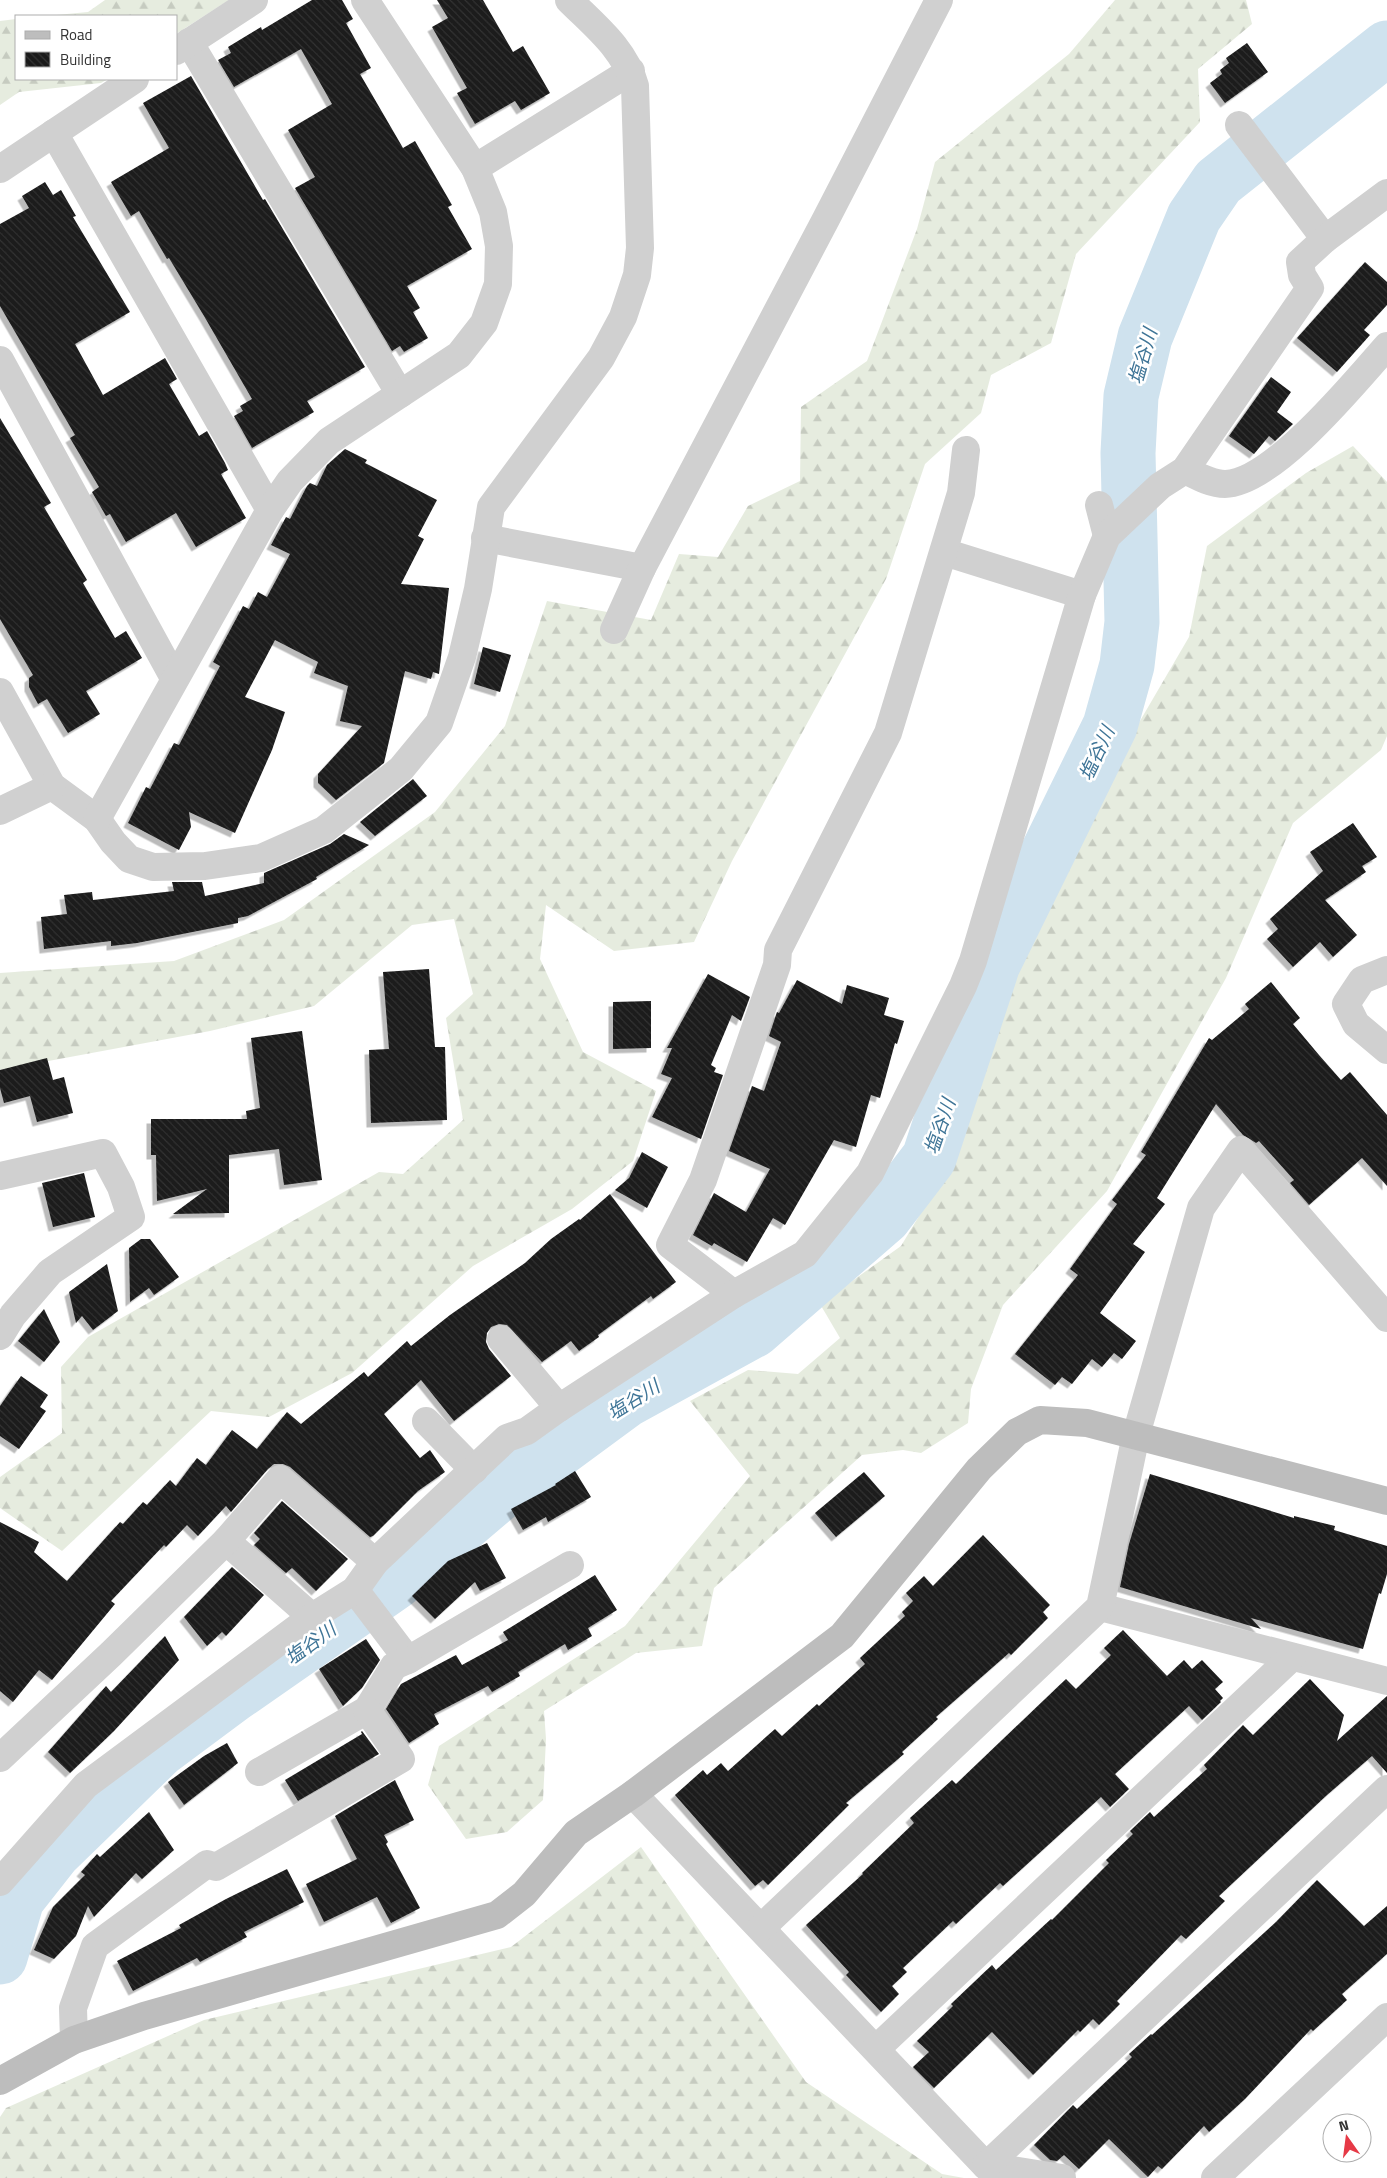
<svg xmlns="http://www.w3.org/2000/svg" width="1387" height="2178" font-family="'Titillium Web','Noto Sans JP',sans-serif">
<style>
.forest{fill:url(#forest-firs)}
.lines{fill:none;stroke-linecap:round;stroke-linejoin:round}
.river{stroke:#cfe2ee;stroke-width:55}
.building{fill:url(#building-back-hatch);filter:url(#shadow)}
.street{stroke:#d0d0d0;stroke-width:28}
.secondary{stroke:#bdbdbd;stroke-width:28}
.labels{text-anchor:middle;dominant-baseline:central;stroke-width:5;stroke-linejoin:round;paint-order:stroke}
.water-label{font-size:19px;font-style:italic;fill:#3f7597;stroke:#fff}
</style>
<defs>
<pattern id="forest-firs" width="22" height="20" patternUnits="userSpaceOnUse" patternTransform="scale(1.25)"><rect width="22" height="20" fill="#e6ecdf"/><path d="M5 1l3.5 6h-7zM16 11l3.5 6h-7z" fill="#c6cbc0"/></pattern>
<pattern id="building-back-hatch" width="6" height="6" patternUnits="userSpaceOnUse" patternTransform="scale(1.25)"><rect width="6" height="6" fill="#1a1a1a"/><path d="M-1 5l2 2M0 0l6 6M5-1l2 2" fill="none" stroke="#333"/></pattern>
<filter id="shadow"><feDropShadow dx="-4.5" dy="4.5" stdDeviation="0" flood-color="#0004"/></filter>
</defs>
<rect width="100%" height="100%" fill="#fff"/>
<g class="forest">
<polygon points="105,0 229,0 176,34 176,16 46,16 88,12"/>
<polygon points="1115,0 1246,0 1252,24 1198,69 1200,122 1076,254 1051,343 991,375 981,413 925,464 886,579 732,861 694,942 614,951 546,905 540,959 583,1052 656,1091 633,1161 572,1209 473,1266 352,1373 269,1417 211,1411 62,1551 0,1508 0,1477 62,1433 61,1367 88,1337 379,1172 403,1174 463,1120 446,1018 473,994 454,919 412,925 314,1006 210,1031 0,1070 0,973 174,961 284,920 435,812 505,726 547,601 651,620 679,554 718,557 748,506 800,481 801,407 867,361 917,229 935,162 1069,54"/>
<polygon points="16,19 16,79 108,79 101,83 19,92 0,105 0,21"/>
<polygon points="1353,446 1387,482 1387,736 1381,750 1293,823 1226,978 1107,1191 1003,1305 971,1389 968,1423 921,1453 903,1450 862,1455 714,1588 702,1646 636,1653 544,1711 546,1739 543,1800 507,1832 466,1839 428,1785 439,1746 625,1626 750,1476 690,1401 748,1370 798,1374 840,1338 820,1304 901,1246 952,1161 971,1076 1028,930 1116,762 1189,637 1207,546 1306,473"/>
<polygon points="641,1847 806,2082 942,2174 964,2178 0,2178 0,2117 6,2108 204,2020 511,1947"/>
</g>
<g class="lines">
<polyline class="river" points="0,1957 17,1899 54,1852 159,1750 233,1695 394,1583 501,1492 626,1400 754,1330 884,1217 929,1158 993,964 1110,726 1127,665 1132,622 1128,453 1131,396 1145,337 1194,217 1218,182 1387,48"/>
</g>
<g class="building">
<polygon points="312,0 342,0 353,19 346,23 371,68 360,74 403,148 415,141 452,205 448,207 472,249 407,286 420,308 413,312 428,338 404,352 400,346 392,351 295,188 315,177 288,130 332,104 301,49 234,87 218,60 231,53 228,47 261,27 262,30"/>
<polygon points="437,0 483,0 513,52 523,46 550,93 521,110 515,101 475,124 457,93 467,88 432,27 448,18"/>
<polygon points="1247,43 1268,72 1225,103 1210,83 1222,74 1220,70 1229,63 1226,58"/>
<polygon points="191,76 263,200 265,199 365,367 307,401 314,412 252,448 234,416 243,411 240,406 252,399 204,316 169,258 167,259 139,211 131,216 111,182 169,148 143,103"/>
<polygon points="45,182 53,195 61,190 76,216 73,217 130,312 75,344 103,395 165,358 177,379 169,384 199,436 207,431 225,463 228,470 221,474 246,518 196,547 176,513 126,542 110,514 106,516 92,492 99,487 70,438 75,435 0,306 0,224 29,208 22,196"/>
<polygon points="1365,262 1387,282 1387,305 1364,330 1370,335 1337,372 1297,338"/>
<polygon points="1271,377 1291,392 1277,412 1293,424 1275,441 1269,436 1254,454 1229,436"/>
<polygon points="0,418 51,503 44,507 87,580 83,583 115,638 126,631 142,658 86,691 100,714 68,733 47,699 38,704 29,687 29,678 33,675 0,619"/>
<polygon points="345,449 367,460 365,463 437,500 418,536 424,539 401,584 449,588 439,674 433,672 431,679 405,671 384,763 336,800 318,783 318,774 362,726 340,721 348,686 314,673 318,662 275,640 245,697 285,712 272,750 235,833 189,812 191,827 179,850 128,823 146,787 150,789 174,743 179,745 220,666 213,662 243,606 249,609 258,592 267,597 290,554 271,545 286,517 290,519 307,486 310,483 317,486 327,465"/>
<polygon points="483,647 511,655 500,692 474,684"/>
<polygon points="413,779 427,796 375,836 360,822"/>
<polygon points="1353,823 1377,857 1362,866 1366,872 1325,900 1357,935 1333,957 1320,942 1293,967 1267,939 1278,929 1270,919 1323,871 1310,852"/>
<polygon points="344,834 369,845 316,877 317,879 248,916 238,918 238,923 137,943 111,946 111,941 44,949 41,917 67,914 64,895 92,892 93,900 174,891 172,882 202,882 205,896 264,883 264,873 330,844"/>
<polygon points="429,969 435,1047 445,1047 447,1120 371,1123 369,1050 389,1049 383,972"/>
<polygon points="708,974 750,997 741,1021 732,1015 711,1065 716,1068 714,1072 723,1075 701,1139 652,1117 672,1078 661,1074 672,1048 667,1048"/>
<polygon points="797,980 842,1004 847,985 889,998 884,1015 904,1021 897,1044 895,1043 880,1098 871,1095 856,1147 834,1140 785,1225 773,1218 747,1262 714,1243 712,1246 693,1235 714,1193 746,1212 770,1169 729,1151 752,1086 764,1091 781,1042 769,1036 777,1012 779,1013"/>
<polygon points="1271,982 1300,1018 1293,1024 1319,1055 1341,1080 1350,1072 1387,1115 1387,1186 1362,1158 1309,1205 1290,1183 1294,1180 1259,1141 1256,1143 1243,1135 1216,1104 1157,1198 1165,1204 1133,1244 1145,1252 1100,1313 1136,1341 1122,1359 1114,1353 1102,1367 1092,1359 1072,1384 1062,1377 1055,1385 1015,1354 1078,1275 1070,1269 1117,1204 1112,1200 1146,1155 1141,1152 1209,1038 1212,1040 1249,1009 1245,1004"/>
<polygon points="651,1001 651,1048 613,1049 613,1002"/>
<polygon points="302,1031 322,1180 284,1185 279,1149 229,1155 229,1213 173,1214 207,1189 157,1201 156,1155 151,1155 151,1119 247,1119 246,1111 260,1108 251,1038"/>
<polygon points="47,1058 53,1080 64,1077 73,1113 37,1122 30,1096 4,1103 0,1088 0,1070"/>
<polygon points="642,1152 668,1167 647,1208 615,1190 629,1178"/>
<polygon points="84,1173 95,1217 53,1227 42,1183"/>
<polygon points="610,1194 676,1282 653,1299 651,1296 598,1335 599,1337 579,1351 571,1341 542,1362 507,1325 499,1324 491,1327 487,1333 486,1342 489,1349 511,1376 454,1421 421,1380 384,1414 420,1458 430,1450 445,1472 418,1491 373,1536 370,1537 290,1467 283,1464 274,1464 268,1469 231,1512 226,1506 198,1536 187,1525 166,1547 164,1545 111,1601 115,1604 52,1680 39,1670 13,1702 0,1691 0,1522 39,1542 34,1552 67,1581 120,1522 123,1524 143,1502 147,1505 170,1480 176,1486 197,1458 206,1465 232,1430 257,1449 287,1412 301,1424 364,1372 368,1377 407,1341 411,1346 450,1315 525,1263 551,1239 579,1219 580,1220"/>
<polygon points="141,1239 150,1239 179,1277 154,1295 149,1288 130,1302 129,1248"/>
<polygon points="107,1264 118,1311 93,1330 82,1316 76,1323 69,1292"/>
<polygon points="44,1309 60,1342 44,1362 18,1341"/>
<polygon points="21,1376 48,1395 40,1407 46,1411 19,1449 0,1436 0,1406"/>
<polygon points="575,1471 591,1497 548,1522 546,1517 523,1530 511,1509 556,1485 555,1484"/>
<polygon points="864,1472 885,1496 836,1537 815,1513"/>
<polygon points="1150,1474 1294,1518 1294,1516 1335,1526 1334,1530 1387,1546 1387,1574 1381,1594 1379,1593 1363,1649 1251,1618 1261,1629 1120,1587 1129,1544"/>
<polygon points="282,1501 348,1559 316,1591 292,1568 286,1573 254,1545 260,1539 254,1533"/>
<polygon points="983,1535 1050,1605 1043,1612 1048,1618 1011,1655 1009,1653 936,1717 938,1719 902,1752 904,1754 846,1803 849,1805 768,1885 763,1880 755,1886 675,1795 703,1770 707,1775 721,1763 728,1771 775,1729 782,1736 817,1704 819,1706 865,1664 860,1658 905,1616 902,1612 913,1601 906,1593 924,1576 933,1586"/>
<polygon points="487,1543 506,1578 480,1591 475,1582 435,1619 412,1596 448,1561"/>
<polygon points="232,1567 264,1595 226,1636 222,1632 207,1646 184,1617"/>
<polygon points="595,1575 617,1610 588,1628 592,1636 568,1650 565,1644 518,1672 520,1676 492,1692 488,1686 434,1714 439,1724 409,1743 386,1709 401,1684 456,1655 462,1665 508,1640 503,1632"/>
<polygon points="1123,1630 1167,1676 1184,1660 1192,1669 1202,1660 1223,1682 1215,1689 1223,1698 1220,1701 1221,1702 1202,1720 1189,1706 1115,1774 1129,1789 1110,1807 1101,1797 1003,1886 1000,1883 956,1924 953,1921 903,1968 907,1972 892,1986 899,1994 881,2012 846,1975 849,1972 806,1925 863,1874 862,1873 914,1823 910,1818 952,1780 956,1784 1066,1679 1076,1689 1111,1655 1104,1648"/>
<polygon points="165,1636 179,1660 114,1731 70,1773 48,1752 106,1686 111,1692"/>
<polygon points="366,1639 380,1660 362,1688 343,1706 319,1669"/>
<polygon points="1310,1679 1344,1715 1337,1741 1387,1696 1387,1773 1372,1756 1327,1795 1219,1896 1225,1901 1186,1939 1181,1935 1117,2001 1120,2004 1099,2025 1093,2019 1080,2032 1078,2030 1033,2075 992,2032 934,2088 913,2067 929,2052 917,2041 953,2006 951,2004 992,1965 996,1970 1051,1919 1052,1920 1109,1863 1106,1860 1133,1834 1130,1831 1150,1812 1154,1817 1207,1769 1204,1765 1243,1725 1253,1735"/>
<polygon points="362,1731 379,1754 298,1801 285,1780 362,1734 361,1732"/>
<polygon points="227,1743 238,1763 184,1805 168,1782 204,1756"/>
<polygon points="395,1780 414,1820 384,1835 388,1842 386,1844 420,1908 391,1923 377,1897 324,1922 306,1884 357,1859 335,1816"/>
<polygon points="149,1812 174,1850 142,1879 136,1873 94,1917 88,1906 76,1936 54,1959 34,1950 53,1907 85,1875 81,1872 97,1854 100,1857"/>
<polygon points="287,1869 304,1902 244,1932 247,1937 200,1962 197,1958 133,1991 117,1961 181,1928 179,1925 226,1899"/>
<polygon points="1317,1880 1364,1926 1387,1906 1387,1954 1342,1994 1347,2000 1313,2031 1311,2029 1245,2099 1209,2132 1204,2126 1162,2169 1158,2166 1148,2177 1109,2139 1079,2169 1064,2155 1057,2161 1050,2160 1034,2145 1073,2105 1077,2109 1132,2057 1129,2054 1151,2034 1152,2035 1276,1922"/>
</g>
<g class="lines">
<g class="street">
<polyline points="189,42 400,394"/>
<polyline points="176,51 254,0"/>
<polyline points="1239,125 1325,239"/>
<polyline points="54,133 270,510"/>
<polyline points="475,168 631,71"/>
<polyline points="0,169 135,79"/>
<polyline points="0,360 174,678"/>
<path d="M 1185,470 C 1197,476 1211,484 1225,484 C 1273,483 1355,382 1387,346"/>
<polyline points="1099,505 1107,536"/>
<polyline points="485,538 642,568"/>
<polyline points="944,552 1082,595"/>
<polyline points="614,630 642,568 826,219 939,0"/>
<path d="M 0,692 L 52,786 L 97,819 L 113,842 L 129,859 L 153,867 L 205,866 L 261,858 L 324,830 L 401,769 L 439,723 L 462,657 L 478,589 L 491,507 L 601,358 L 623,317 L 637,275 L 640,248 L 635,86 C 625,49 595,26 569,0"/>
<polyline points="0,811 52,786"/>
<polyline points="97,819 270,510 290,481 329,441 459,355 484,323 498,284 499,246 493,212 475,168 365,0"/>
<polyline points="1387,970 1362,980 1346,1004 1356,1024 1387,1050"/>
<polyline points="0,1176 103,1153 121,1187 131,1217 50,1272 13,1315 0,1336"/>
<polyline points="734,1294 670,1245 703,1180 777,965 778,950 888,733 961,493 966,450"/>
<polyline points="501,1339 559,1408"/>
<polyline points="426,1421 474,1470"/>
<polyline points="226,1541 312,1617"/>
<polyline points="355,1590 408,1660 570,1565"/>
<polyline points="1100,1607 1387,1681"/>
<polyline points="0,1758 111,1654 226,1541 280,1479 375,1562"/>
<polyline points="259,1772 367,1710 394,1666 408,1660"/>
<polyline points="633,1794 986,2166 1062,2178"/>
<polyline points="0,1882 86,1785 312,1617 355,1590 375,1562 507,1438 527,1431 559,1408 734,1294 805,1254 870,1173 963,986 973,961 1082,595 1107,536 1160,486 1185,470 1310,288 1302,275 1300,262 1325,239 1387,193"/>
<polyline points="761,1928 1100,1607 1136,1435 1201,1208 1241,1150 1387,1318"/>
<polyline points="74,2040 73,2008 95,1946 207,1864 216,1867 401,1759 367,1710"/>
<polyline points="876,2049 1292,1657"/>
<polyline points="986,2166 1387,1789"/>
<polyline points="1215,2178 1387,2017"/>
</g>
<polyline class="secondary" points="0,2081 74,2040 144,2016 497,1915 524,1894 576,1833 633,1794 842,1636 979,1469 1017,1432 1040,1420 1087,1423 1387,1501"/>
</g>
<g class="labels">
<g class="water-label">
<text transform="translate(1142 356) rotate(-74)">塩谷川</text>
<text transform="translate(1096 753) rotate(-65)">塩谷川</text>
<text transform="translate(939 1126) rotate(-71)">塩谷川</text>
<text transform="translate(633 1399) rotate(-32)">塩谷川</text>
<text transform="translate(310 1643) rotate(-36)">塩谷川</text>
</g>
</g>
<rect x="15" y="15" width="162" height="65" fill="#ffffff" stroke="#adadad"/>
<rect x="25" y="31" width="25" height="8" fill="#bdbdbd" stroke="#adadad"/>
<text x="60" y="40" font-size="15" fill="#333333">Road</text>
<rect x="25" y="52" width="25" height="15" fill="url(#building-back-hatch)" stroke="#adadad"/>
<text x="60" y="65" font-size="15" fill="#333333">Building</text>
<g transform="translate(1347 2138) rotate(346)"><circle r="24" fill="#ffffff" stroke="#adadad"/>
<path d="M0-4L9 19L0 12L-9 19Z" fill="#e63946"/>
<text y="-8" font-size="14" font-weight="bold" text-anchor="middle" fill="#333333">N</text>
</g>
</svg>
